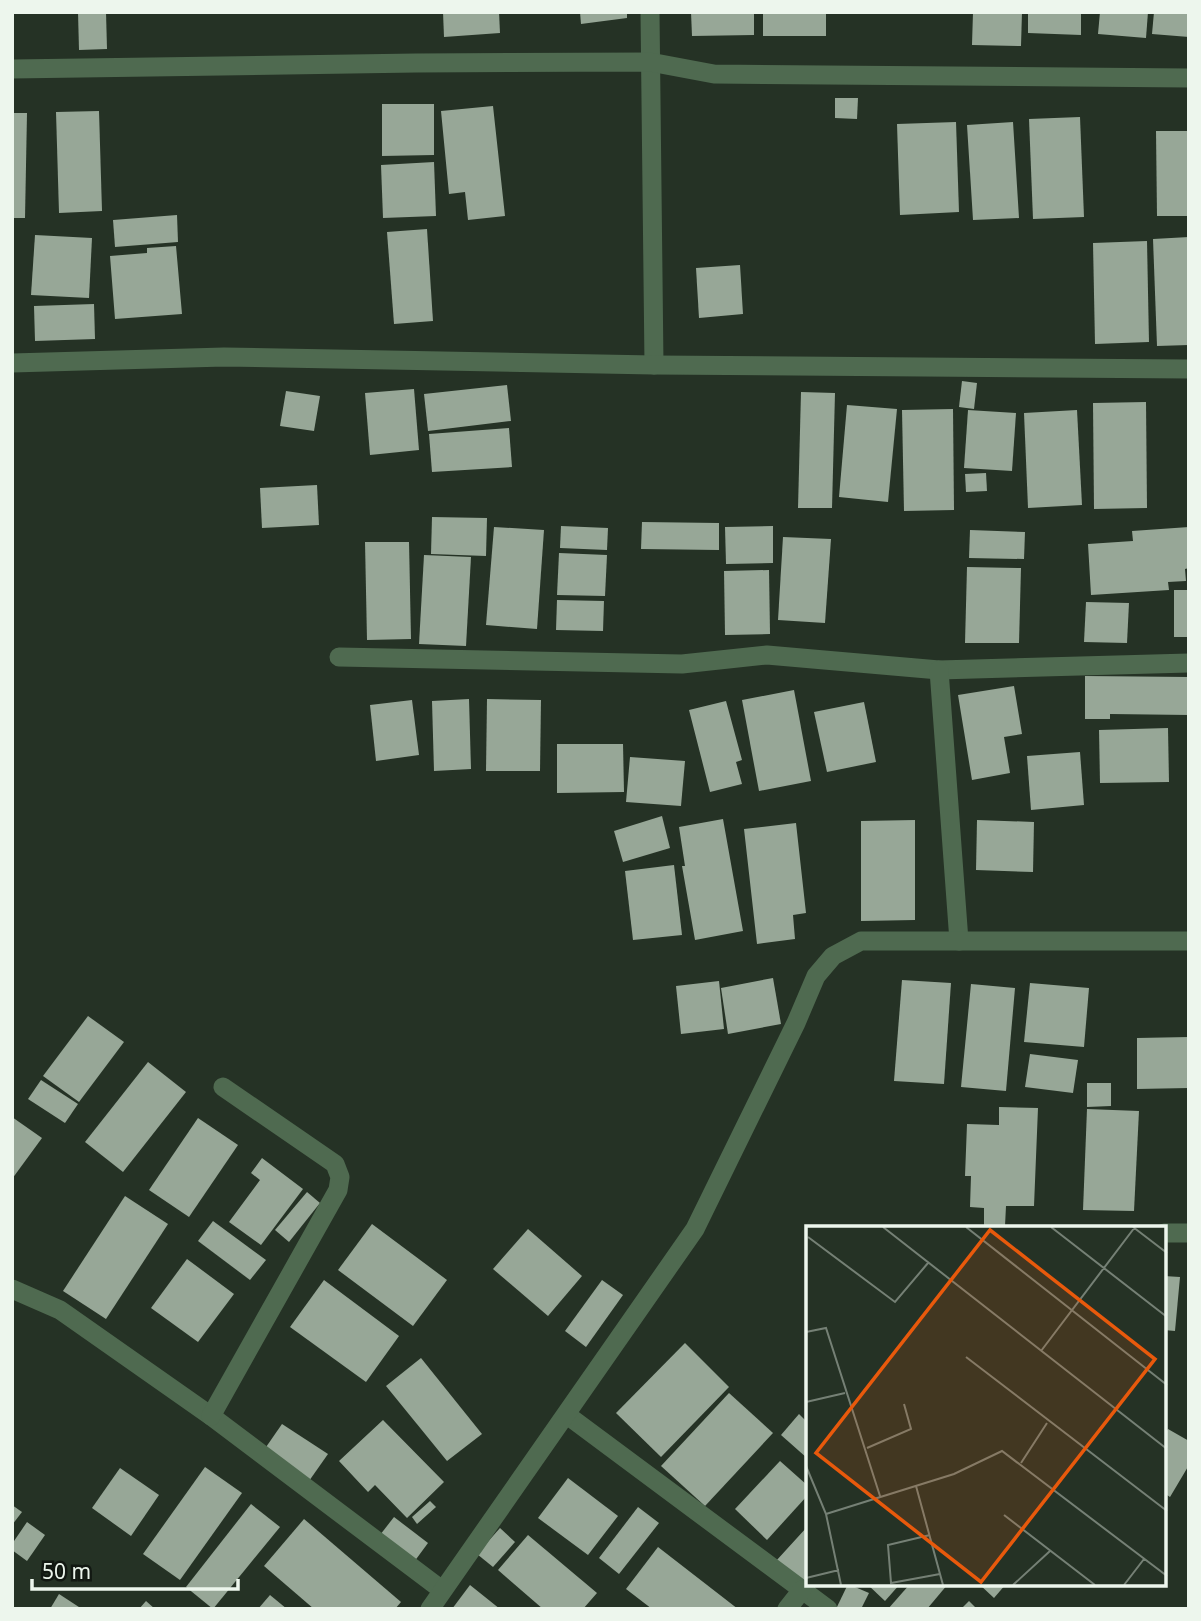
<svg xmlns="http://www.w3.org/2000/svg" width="1201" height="1621" font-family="'Noto Sans',sans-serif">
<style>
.building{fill:#97a797}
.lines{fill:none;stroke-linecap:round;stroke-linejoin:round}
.minor{stroke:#4f6a50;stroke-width:19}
.inset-road{fill:none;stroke:#758075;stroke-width:2}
.view{fill:#e8590c;fill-opacity:0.15;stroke:#e8590c;stroke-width:3.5}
.inset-edge{fill:none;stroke:#edf6ed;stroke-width:3.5}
</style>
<rect width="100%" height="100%" fill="#253225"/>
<g class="building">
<polygon points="78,12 106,12 107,49 79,50"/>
<polygon points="443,12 499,12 500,33 444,37"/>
<polygon points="580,12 627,12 627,18 581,24"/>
<polygon points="691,12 754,12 754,35 692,36"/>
<rect x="763" y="12" width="63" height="24"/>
<polygon points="973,12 1022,12 1021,46 972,45"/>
<polygon points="1028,12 1081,12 1081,35 1028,33"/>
<polygon points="1100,12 1148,12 1146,38 1098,34"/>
<polygon points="1154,12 1189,12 1189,37 1152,34"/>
<polygon points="835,98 858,98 857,119 835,118"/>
<polygon points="382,104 434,104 434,155 382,156"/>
<polygon points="493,106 505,216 468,220 465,192 449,194 441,111"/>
<polygon points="99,111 102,211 59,213 56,112"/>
<polygon points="12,113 27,113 25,218 12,218"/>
<polygon points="1080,117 1084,217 1033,219 1029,119"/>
<polygon points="956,122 959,212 900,215 897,124"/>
<polygon points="1013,122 1019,218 973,220 967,125"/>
<polygon points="1156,131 1189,131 1189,216 1157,216"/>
<polygon points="434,162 436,216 383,218 381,165"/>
<polygon points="177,215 178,242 115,247 113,220"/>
<polygon points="427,229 433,321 394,324 387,232"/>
<polygon points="35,235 92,238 89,298 31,295"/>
<polygon points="1189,237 1189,345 1157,346 1153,239"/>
<polygon points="1147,241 1149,342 1095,344 1093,243"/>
<polygon points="176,246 182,314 115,319 110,256 147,253 147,248"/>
<polygon points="740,265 743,314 699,318 696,268"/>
<polygon points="94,304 95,339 35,341 34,306"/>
<polygon points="962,381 977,383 974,409 959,407"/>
<polygon points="507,385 511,421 428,431 424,394"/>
<polygon points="414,389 419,450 370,455 365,393"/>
<polygon points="286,391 320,396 314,431 280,426"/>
<polygon points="801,392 835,393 832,508 798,508"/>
<polygon points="1146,402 1147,508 1094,509 1093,403"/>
<polygon points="847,405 897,409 888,502 839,497"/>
<polygon points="953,409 954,510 904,511 902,410"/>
<polygon points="968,410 1016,413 1012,471 964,468"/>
<polygon points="1077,410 1082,505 1028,508 1024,413"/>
<polygon points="509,428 512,467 432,472 429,434"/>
<polygon points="986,473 987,491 966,492 965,474"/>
<polygon points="317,485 319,525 262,528 260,488"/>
<polygon points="432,517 487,518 486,556 431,554"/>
<polygon points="642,522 719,523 719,550 641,549"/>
<polygon points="561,526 608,528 607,550 560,548"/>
<polygon points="773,526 773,563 726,564 725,527"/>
<polygon points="494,527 544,530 537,629 486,625"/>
<polygon points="1189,527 1189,568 1185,569 1186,581 1168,582 1169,590 1091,595 1088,544 1133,541 1132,531"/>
<polygon points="970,530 1025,532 1024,559 969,558"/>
<polygon points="783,537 831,539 825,623 778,620"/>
<polygon points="365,542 409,542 411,639 367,640"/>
<polygon points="559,553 607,555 605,596 557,595"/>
<polygon points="424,555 471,557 466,646 419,644"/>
<polygon points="967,567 1021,568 1019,643 965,643"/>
<polygon points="769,570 770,634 725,635 724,571"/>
<rect x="1174" y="590" width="15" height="47"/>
<polygon points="557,600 604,601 603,631 556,630"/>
<polygon points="1086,602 1129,603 1127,643 1084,642"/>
<polygon points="1085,676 1189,677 1189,715 1110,714 1110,719 1085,719"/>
<polygon points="1014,686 1022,734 1004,737 1010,773 972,780 958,695"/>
<polygon points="794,690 811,781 759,791 742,700"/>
<polygon points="469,699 471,769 434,771 432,701"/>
<polygon points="487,699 541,700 540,771 486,771"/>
<polygon points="412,700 419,755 376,761 370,705"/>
<polygon points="726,701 742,760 736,762 742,784 710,792 689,710"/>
<polygon points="864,702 876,762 827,772 814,712"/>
<polygon points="1168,728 1169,782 1100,783 1099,730"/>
<polygon points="557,744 623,744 624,792 557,793"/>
<polygon points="1080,752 1084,805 1031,810 1027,756"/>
<polygon points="630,757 685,761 681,806 626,802"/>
<polygon points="662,816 670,848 623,862 614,831"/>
<polygon points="723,819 743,931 695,940 682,866 685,866 679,827"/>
<polygon points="915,820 915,920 861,921 861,821"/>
<polygon points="977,820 1034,822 1033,872 976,870"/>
<polygon points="796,823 806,913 793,915 795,939 757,944 744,829"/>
<polygon points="674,865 682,935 633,940 625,871"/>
<polygon points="773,978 781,1024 728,1034 721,988"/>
<polygon points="902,980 951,983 944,1084 894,1081"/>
<polygon points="719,981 724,1029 681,1034 676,986"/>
<polygon points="1030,983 1089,988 1084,1047 1024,1042"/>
<polygon points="971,984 1015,988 1006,1091 961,1087"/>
<polygon points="88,1016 124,1042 79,1102 43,1076"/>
<polygon points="1189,1037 1189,1088 1137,1089 1137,1038"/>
<polygon points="1030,1054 1078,1060 1073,1093 1025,1087"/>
<polygon points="148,1062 186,1092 123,1172 85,1142"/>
<polygon points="41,1080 78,1104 65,1123 28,1099"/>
<polygon points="1087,1083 1111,1083 1111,1106 1087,1107"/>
<polygon points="999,1107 1038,1108 1034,1206 1006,1206 1005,1226 984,1225 984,1208 970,1207 971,1176 965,1176 967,1124 999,1125"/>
<polygon points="1087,1109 1139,1111 1134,1211 1083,1210"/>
<polygon points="12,1117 42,1138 12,1179"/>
<polygon points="198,1118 238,1145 189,1217 149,1190"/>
<polygon points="262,1158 303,1189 261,1245 229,1222 260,1180 251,1173"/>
<polygon points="307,1192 320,1203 289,1242 275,1230"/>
<polygon points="125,1196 168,1224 106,1319 63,1291"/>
<polygon points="213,1221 266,1260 250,1280 198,1241"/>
<polygon points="372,1224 447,1280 413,1326 338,1270"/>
<polygon points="528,1229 582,1276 548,1316 493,1269"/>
<polygon points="187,1259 234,1294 198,1342 151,1308"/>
<polygon points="1164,1276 1180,1277 1175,1331 1164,1330"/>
<polygon points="324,1280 399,1336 366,1382 290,1327"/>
<polygon points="602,1280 623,1295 586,1347 565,1331"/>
<polygon points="685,1343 729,1387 661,1457 616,1413"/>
<polygon points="421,1358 482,1434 447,1461 386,1386"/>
<polygon points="729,1393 773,1433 705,1506 661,1466"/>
<polygon points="799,1414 807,1422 807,1458 781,1435"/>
<polygon points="383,1420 444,1482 407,1518 375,1485 368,1492 339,1461"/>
<polygon points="282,1424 328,1454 309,1481 264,1450"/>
<polygon points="1168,1429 1189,1441 1189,1465 1170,1497 1164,1493 1164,1436"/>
<polygon points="780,1461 807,1485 807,1496 767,1540 735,1509"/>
<polygon points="205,1467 242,1493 180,1580 143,1554"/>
<polygon points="120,1468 159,1495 131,1536 92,1508"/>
<polygon points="568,1478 618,1516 588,1555 538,1518"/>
<polygon points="430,1501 436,1507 417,1524 412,1517"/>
<polygon points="251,1504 280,1527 213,1609 186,1587"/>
<polygon points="12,1505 22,1512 12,1525"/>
<polygon points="638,1507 659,1523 619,1574 599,1558"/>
<polygon points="394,1517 428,1543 414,1562 380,1535"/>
<polygon points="304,1519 401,1602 395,1609 314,1609 264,1566"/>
<polygon points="27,1522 45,1535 27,1561 12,1550 12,1544"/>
<polygon points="807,1527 807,1584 818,1584 811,1592 776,1561"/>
<polygon points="500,1528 515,1542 493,1567 477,1554"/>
<polygon points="528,1535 597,1593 583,1609 543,1609 498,1570"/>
<polygon points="658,1547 738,1609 652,1609 626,1589"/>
<polygon points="848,1584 869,1593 861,1609 836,1609"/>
<polygon points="867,1584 900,1584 885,1601"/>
<polygon points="910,1584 948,1584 927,1609 888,1609"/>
<polygon points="979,1584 1006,1584 994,1598"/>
<polygon points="470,1585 500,1609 452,1609"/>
<polygon points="59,1594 82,1609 50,1609"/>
<polygon points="270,1595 287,1609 258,1609"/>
<polygon points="146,1601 155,1609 139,1609"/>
<polygon points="969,1601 977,1609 961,1609"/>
</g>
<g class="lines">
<g class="minor">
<polyline points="650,12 654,365"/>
<polyline points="12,69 416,63 650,62 714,74 1189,78"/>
<polyline points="12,363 224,357 654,365 1189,369"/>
<polyline points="339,657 682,664 767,655 939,670 1189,663"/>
<polyline points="939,670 959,941"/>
<polyline points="1164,1233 1189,1233"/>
<polyline points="12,1289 60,1310 211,1416 442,1590"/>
<polyline points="567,1415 828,1609"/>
<polyline points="211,1416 338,1190 340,1177 335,1164 223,1087"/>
<polyline points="430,1609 695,1229 796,1023 816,976 833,956 861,941 1189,941"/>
<polyline points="787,1609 802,1590"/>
</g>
</g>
<g transform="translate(806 1226)">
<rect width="360" height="360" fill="#253225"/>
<path class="inset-road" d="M 77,1 L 361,223M 160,1 L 361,159M 245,1 L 361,91M 327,1 L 361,27M 2,11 L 89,76 L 122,37M 0,106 L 20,102 L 74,270M 235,125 L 329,1M 160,131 L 361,285M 0,176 L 39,167M 61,222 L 105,203 L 98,178M 215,237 L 241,197M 0,240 L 20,288 L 35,359M 110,260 L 137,359M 20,288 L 148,248 L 196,225 L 361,350M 198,289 L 289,359M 124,309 L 82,319 L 85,357 L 134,348M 0,352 L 33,344M 207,359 L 244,325M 318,359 L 338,333"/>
<path class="view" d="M 184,4 L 349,133 L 175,356 L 10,227 Z"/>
<rect width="360" height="360" class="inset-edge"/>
</g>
<rect width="1201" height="1621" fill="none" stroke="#edf6ed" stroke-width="28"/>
<path d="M32 1579v10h206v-10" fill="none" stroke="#edf6ed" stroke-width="3.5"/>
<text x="42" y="1579" font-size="21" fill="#edf6ed" stroke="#121812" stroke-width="5" paint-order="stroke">50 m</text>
</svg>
